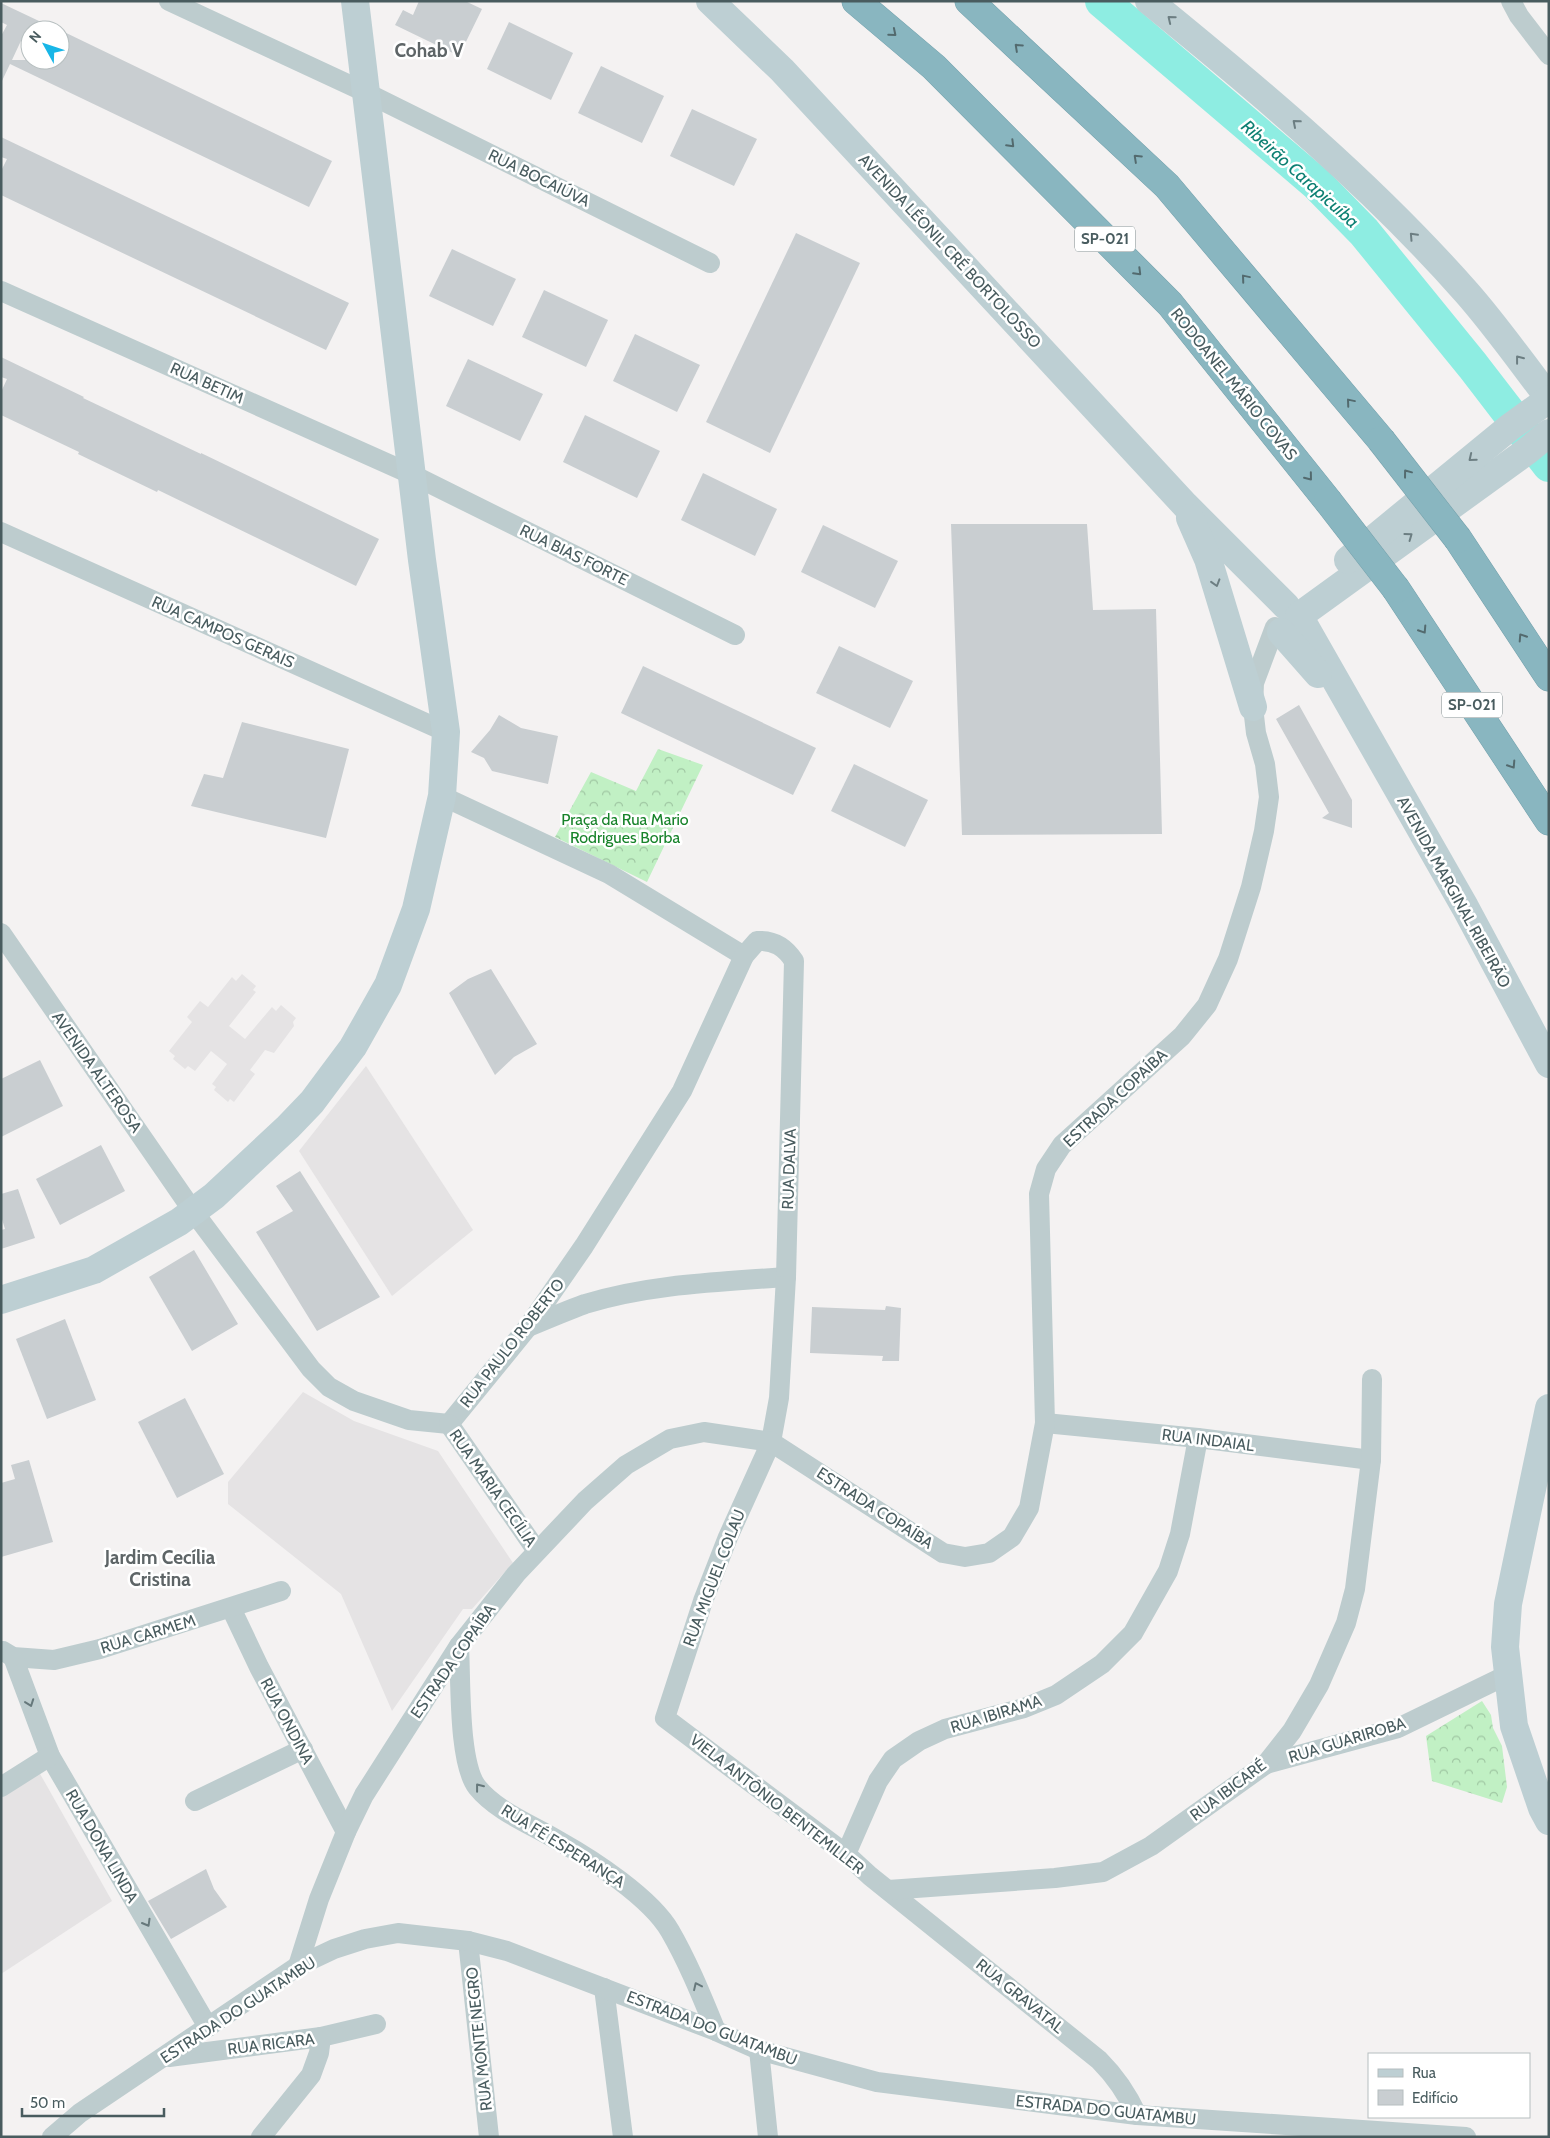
<svg xmlns="http://www.w3.org/2000/svg" width="1550" height="2138" font-family="Cabin,sans-serif">
<style>
.education{fill:#e5e3e4}
.forest{fill:url(#forest-crowns)}
.lines{fill:none;stroke-linecap:round;stroke-linejoin:round}
.river{stroke:#8eede2;stroke-width:34}
.building{fill:#c9ced1}
.highway-casing{stroke:#74a1ac;stroke-width:29}
.street{stroke:#bdccce;stroke-width:20}
.secondary{stroke:#bdcfd3;stroke-width:28}
.highway{stroke:#89b6c0;stroke-width:28}
.highway-bridge-casing{stroke:#74a1ac;stroke-width:29;stroke-linecap:butt}
.highway-bridge{stroke:#89b6c0;stroke-width:28}
.oneway{stroke:#6c7e82}
.oneway2{stroke:#536a6e}
.oneway3{stroke:#66787b}
.labels{text-anchor:middle;dominant-baseline:central;stroke-width:5;stroke-linejoin:round;paint-order:stroke}
.shield{fill:#fff;stroke:#808d8f;stroke-width:1}
.shield-label{font-size:15px;font-weight:bold;fill:#495c5f}
.street-label{font-size:16px;fill:#495c5f;stroke:#fff}
.park-label{font-size:16px;fill:#17832a;stroke:#fff}
.water-label{font-size:18px;font-style:italic;fill:#0d8073;stroke:#fff}
.quarter-label{font-size:19px;font-weight:bold;fill:#5e6567;stroke:#fff}
</style>
<defs>
<pattern id="forest-crowns" width="20" height="18" patternUnits="userSpaceOnUse" patternTransform="scale(1.25)"><rect width="20" height="18" fill="#c1f0c4"/><path d="M2 6a3 3 0 1 1 6 0M12 15a3 3 0 1 1 6 0" fill="none" stroke="#9fc6a2"/></pattern>
</defs>
<rect width="100%" height="100%" fill="#f4f2f2"/>
<g class="education">
<polygon points="242,974 256,986 253,990 256,992 229,1026 245,1039 272,1007 276,1011 281,1005 296,1018 293,1022 294,1026 274,1053 265,1050 250,1070 255,1074 234,1102 230,1099 228,1102 214,1090 216,1087 212,1084 227,1064 211,1051 195,1071 188,1066 185,1069 173,1059 175,1056 169,1051 192,1022 187,1017 200,1001 208,1007 232,977 236,981"/>
<polygon points="366,1066 473,1230 392,1296 299,1151"/>
<polygon points="303,1392 354,1421 438,1451 513,1563 472,1609 463,1609 392,1711 341,1594 228,1504 228,1482"/>
<polygon points="39,1772 112,1901 1,1974 1,1798"/>
</g>
<g class="forest">
<polygon points="658,749 703,765 647,882 555,837 591,772 636,791"/>
<polygon points="1482,1701 1491,1715 1493,1728 1502,1746 1507,1787 1502,1803 1432,1781 1426,1736"/>
</g>
<g class="lines">
<polyline class="river" points="1102,1 1317,184 1364,232 1473,366 1549,465"/>
</g>
<g class="building">
<polygon points="419,1 465,1 482,9 459,56 395,25 403,10 413,15"/>
<polygon points="1,3 58,30 26,30 12,60 60,60 60,30 332,161 309,207 10,64 1,83 1,36 7,25 1,22"/>
<polygon points="509,22 573,53 551,100 487,69"/>
<polygon points="601,66 664,96 642,143 578,113"/>
<polygon points="692,109 757,139 734,186 670,156"/>
<polygon points="1,137 349,303 326,350 1,195 1,171 7,159 1,157"/>
<polygon points="796,233 860,263 770,453 706,422"/>
<polygon points="452,249 516,279 493,326 429,296"/>
<polygon points="544,290 608,320 586,367 522,337"/>
<polygon points="635,334 700,365 677,412 613,381"/>
<polygon points="1,357 84,397 83,398 201,454 201,453 379,539 356,586 158,490 157,492 78,454 79,452 1,415 1,392 7,379 1,377"/>
<polygon points="468,359 543,394 520,441 446,406"/>
<polygon points="585,415 660,451 637,498 563,462"/>
<polygon points="703,473 777,509 755,556 681,520"/>
<polygon points="951,524 1087,524 1093,610 1156,609 1162,834 962,835"/>
<polygon points="823,525 898,561 875,608 801,572"/>
<polygon points="839,646 913,681 890,728 816,693"/>
<polygon points="643,666 816,748 793,795 621,713"/>
<polygon points="1299,705 1352,800 1352,828 1322,818 1329,813 1276,719"/>
<polygon points="499,715 521,728 558,736 548,784 492,771 484,758 471,752 490,730"/>
<polygon points="242,722 349,749 326,838 191,806 204,774 223,778"/>
<polygon points="854,764 928,800 905,847 831,811"/>
<polygon points="491,969 537,1044 514,1057 495,1075 449,993 468,979"/>
<polygon points="40,1060 63,1106 1,1137 1,1079"/>
<polygon points="101,1145 125,1191 60,1225 36,1179"/>
<polygon points="300,1171 380,1297 317,1331 256,1232 293,1211 276,1186"/>
<polygon points="18,1189 35,1238 1,1249 1,1230 5,1229 1,1216 1,1194"/>
<polygon points="194,1250 238,1324 192,1351 149,1277"/>
<polygon points="886,1306 901,1308 899,1361 882,1361 883,1356 810,1353 812,1307 885,1310"/>
<polygon points="65,1319 96,1400 47,1419 16,1339"/>
<polygon points="185,1398 224,1474 177,1498 138,1422"/>
<polygon points="29,1460 53,1542 1,1557 1,1483 15,1479 11,1465"/>
<polygon points="206,1869 214,1889 227,1907 171,1939 148,1901"/>
</g>
<g class="lines">
<g class="highway-casing">
<g id="highway">
<polyline points="856,1 934,67 1170,304 1328,501"/>
<polyline points="969,1 1167,186 1381,440"/>
<polyline points="1458,539 1549,677"/>
<polyline points="1396,589 1549,821"/>
</g>
</g>
<g class="street">
<polyline points="169,1 367,93 710,263"/>
<polyline points="1511,1 1519,16 1549,55"/>
<polyline points="1,291 413,475 735,635"/>
<polyline points="1,532 446,732"/>
<polyline points="442,796 609,874 744,956"/>
<polyline points="1,933 193,1211 311,1369 329,1387 354,1401 409,1420 449,1424"/>
<path d="M 528,1327 C 547,1319 566,1311 585,1304 C 650,1284 719,1282 786,1277"/>
<polyline points="1045,1423 1198,1438 1371,1460"/>
<path d="M 449,1424 L 528,1327 L 584,1246 L 682,1091 L 744,956 L 757,941 C 774,940 785,947 794,961 L 786,1277 L 779,1398 L 771,1442 L 728,1537 L 703,1601 L 665,1718 L 846,1854 L 870,1876 L 1099,2060 C 1116,2077 1127,2093 1137,2115"/>
<polyline points="449,1424 537,1551"/>
<polyline points="231,1608 259,1667 346,1832"/>
<path d="M 459,1646 C 461,1679 458,1762 477,1787 C 497,1812 533,1825 559,1841 C 593,1860 651,1898 670,1931 C 688,1962 702,1997 716,2031"/>
<polyline points="3,1651 13,1657 54,1660 100,1649 281,1591"/>
<polyline points="13,1657 50,1756 208,2027"/>
<polyline points="1266,1764 1398,1728 1507,1675"/>
<polyline points="1,1787 50,1756"/>
<polyline points="195,1801 303,1749"/>
<polyline points="846,1854 878,1781 893,1759 919,1741 945,1729 1024,1708 1056,1695 1102,1664 1133,1633 1168,1571 1180,1534 1198,1438"/>
<polyline points="888,1890 1055,1878 1103,1872 1151,1846 1266,1764 1292,1731 1319,1685 1346,1623 1355,1589 1371,1460 1372,1379"/>
<polyline points="468,1941 489,2137"/>
<polyline points="298,1966 319,1899 346,1832 364,1795 459,1646 516,1574 585,1501 626,1465 670,1439 704,1432 771,1442 943,1553 965,1557 989,1553 1012,1537 1029,1508 1045,1423 1039,1194 1046,1169 1062,1145 1182,1036 1207,1005 1228,959 1251,887 1264,831 1269,797 1265,764 1256,733 1253,707 1254,683 1275,627"/>
<polyline points="604,1988 623,2137"/>
<polyline points="759,2050 768,2137"/>
<polyline points="169,2057 321,2037 376,2024"/>
<polyline points="52,2137 80,2113 298,1966 334,1949 365,1939 398,1933 468,1941 507,1951 716,2031 759,2050 877,2082 1137,2115 1466,2137"/>
<polyline points="261,2137 311,2075 319,2053 321,2037"/>
</g>
<g class="secondary">
<polyline points="710,1 782,70 1185,505 1286,606"/>
<path d="M 1149,1 C 1261,92 1372,185 1467,293 C 1496,326 1522,363 1549,398"/>
<polyline points="1549,433 1527,451 1299,616 1465,907 1549,1064"/>
<polyline points="1190,518 1208,559 1253,707"/>
<polyline points="1348,560 1510,427 1549,399"/>
<polyline points="1281,632 1318,674"/>
<polyline points="1,1300 94,1270 179,1222 214,1196 288,1127 312,1102 353,1047 388,985 416,909 442,796 446,732 422,560 355,1"/>
<polyline points="1549,1408 1508,1604 1505,1647 1514,1726 1542,1808 1549,1821"/>
</g>
<use href="#highway" class="highway"/>
<g class="highway-bridge-casing">
<g id="highway-bridge">
<polyline points="1381,440 1458,539"/>
<polyline points="1328,501 1396,589"/>
</g>
</g>
<use href="#highway-bridge" class="highway-bridge"/>
</g>
<defs><path id="oneway-chevron" d="M-2-3.5L2.5 0L-2 3.5" fill="none" stroke-width="1.6" stroke-linecap="round" stroke-linejoin="round" transform="scale(1.25)"/></defs>
<g class="oneway">
<use href="#oneway-chevron" transform="translate(1171 19) rotate(-141)"/>
<use href="#oneway-chevron" transform="translate(1296 123) rotate(-139)"/>
<use href="#oneway-chevron" transform="translate(1413 236) rotate(-133)"/>
<use href="#oneway-chevron" transform="translate(1519 359) rotate(-128)"/>
<use href="#oneway-chevron" transform="translate(1472 458) rotate(141)"/>
<use href="#oneway-chevron" transform="translate(1409 536) rotate(-36)"/>
<use href="#oneway-chevron" transform="translate(1216 583) rotate(73)"/>
</g>
<g class="oneway2">
<use href="#oneway-chevron" transform="translate(893 33) rotate(40)"/>
<use href="#oneway-chevron" transform="translate(1018 47) rotate(-137)"/>
<use href="#oneway-chevron" transform="translate(1011 144) rotate(45)"/>
<use href="#oneway-chevron" transform="translate(1137 158) rotate(-137)"/>
<use href="#oneway-chevron" transform="translate(1138 272) rotate(45)"/>
<use href="#oneway-chevron" transform="translate(1245 278) rotate(-130)"/>
<use href="#oneway-chevron" transform="translate(1350 402) rotate(-130)"/>
<use href="#oneway-chevron" transform="translate(1407 473) rotate(-127)"/>
<use href="#oneway-chevron" transform="translate(1309 477) rotate(51)"/>
<use href="#oneway-chevron" transform="translate(1423 630) rotate(57)"/>
<use href="#oneway-chevron" transform="translate(1522 637) rotate(-123)"/>
<use href="#oneway-chevron" transform="translate(1512 765) rotate(57)"/>
</g>
<g class="oneway3">
<use href="#oneway-chevron" transform="translate(30 1703) rotate(70)"/>
<use href="#oneway-chevron" transform="translate(479 1787) rotate(-128)"/>
<use href="#oneway-chevron" transform="translate(147 1923) rotate(60)"/>
<use href="#oneway-chevron" transform="translate(697 1986) rotate(-115)"/>
</g>
<g class="labels">
<g class="shield">
<rect x="1075" y="226.5" width="60" height="25" rx="4"/>
<rect x="1442" y="692.5" width="60" height="25" rx="4"/>
</g>
<g class="shield-label">
<text x="1105" y="239">SP-021</text>
<text x="1472" y="705">SP-021</text>
</g>
<g class="street-label">
<text transform="translate(539 178) rotate(26)">RUA BOCAIÚVA</text>
<text transform="translate(950 251) rotate(47)">AVENIDA LÉONIL CRÉ BORTOLOSSO</text>
<text transform="translate(207 383) rotate(24)">RUA BETIM</text>
<text transform="translate(1234 384) rotate(51)">RODOANEL MÁRIO COVAS</text>
<text transform="translate(574 555) rotate(26)">RUA BIAS FORTE</text>
<text transform="translate(223 632) rotate(24)">RUA CAMPOS GERAIS</text>
<text transform="translate(1454 892) rotate(61)">AVENIDA MARGINAL RIBEIRÃO</text>
<text transform="translate(97 1072) rotate(55)">AVENIDA ALTEROSA</text>
<text transform="translate(1115 1098) rotate(-43)">ESTRADA COPAÍBA</text>
<text transform="translate(789 1169) rotate(-88)">RUA DALVA</text>
<text transform="translate(512 1343) rotate(-52)">RUA PAULO ROBERTO</text>
<text transform="translate(1208 1440) rotate(7)">RUA INDAIAL</text>
<text transform="translate(493 1488) rotate(55)">RUA MARIA CECÍLIA</text>
<text transform="translate(875 1508) rotate(33)">ESTRADA COPAÍBA</text>
<text transform="translate(714 1578) rotate(-69)">RUA MIGUEL COLAU</text>
<text transform="translate(148 1634) rotate(-17)">RUA CARMEM</text>
<text transform="translate(453 1661) rotate(-55)">ESTRADA COPAÍBA</text>
<text transform="translate(996 1714) rotate(-17)">RUA IBIRAMA</text>
<text transform="translate(287 1721) rotate(62)">RUA ONDINA</text>
<text transform="translate(1347 1740) rotate(-17)">RUA GUARIROBA</text>
<text transform="translate(1228 1790) rotate(-37)">RUA IBICARÉ</text>
<text transform="translate(777 1804) rotate(38)">VIELA ANTÔNIO BENTEMILLER</text>
<text transform="translate(102 1846) rotate(60)">RUA DONA LINDA</text>
<text transform="translate(563 1846) rotate(32)">RUA FÉ ESPERANÇA</text>
<text transform="translate(1020 1996) rotate(39)">RUA GRAVATAL</text>
<text transform="translate(238 2010) rotate(-33)">ESTRADA DO GUATAMBU</text>
<text transform="translate(712 2028) rotate(21)">ESTRADA DO GUATAMBU</text>
<text transform="translate(479 2039) rotate(-96)">RUA MONTE NEGRO</text>
<text transform="translate(271 2044) rotate(-7)">RUA RICARA</text>
<text transform="translate(1106 2110) rotate(6)">ESTRADA DO GUATAMBU</text>
</g>
<g class="park-label">
<text x="625" y="819">Praça da Rua Mario<tspan x="625" dy="18">Rodrigues Borba</tspan></text>
</g>
<g class="water-label">
<text transform="translate(1300 174) rotate(42)">Ribeirão Carapicuíba</text>
</g>
<g class="quarter-label">
<text x="429" y="50">Cohab V</text>
<text x="160" y="1557">Jardim Cecília<tspan x="160" dy="22">Cristina</tspan></text>
</g>
</g>
<rect width="1550" height="2138" fill="none" stroke="#495c5f" stroke-width="5"/>
<rect x="1368" y="2053" width="162" height="65" fill="#ffffff" stroke="#b6bebf"/>
<rect x="1378" y="2069" width="25" height="8" fill="#bdcfd3" stroke="#b6bebf"/>
<text x="1412" y="2078" font-size="15" fill="#495c5f">Rua</text>
<rect x="1378" y="2090" width="25" height="15" fill="#c9ced1" stroke="#b6bebf"/>
<text x="1412" y="2103" font-size="15" fill="#495c5f">Edifício</text>
<g transform="translate(45 45) rotate(310)"><circle r="24" fill="#ffffff" stroke="#b6bebf"/>
<path d="M0-4L9 19L0 12L-9 19Z" fill="#18b6e7"/>
<text y="-8" font-size="14" font-weight="bold" text-anchor="middle" fill="#495c5f">N</text>
</g>
<path d="M22 2108v8h142v-8" fill="none" stroke="#495c5f" stroke-width="2.5"/>
<text x="30" y="2108" font-size="15" fill="#495c5f" stroke="#ffffff" stroke-width="4" paint-order="stroke">50 m</text>
</svg>
